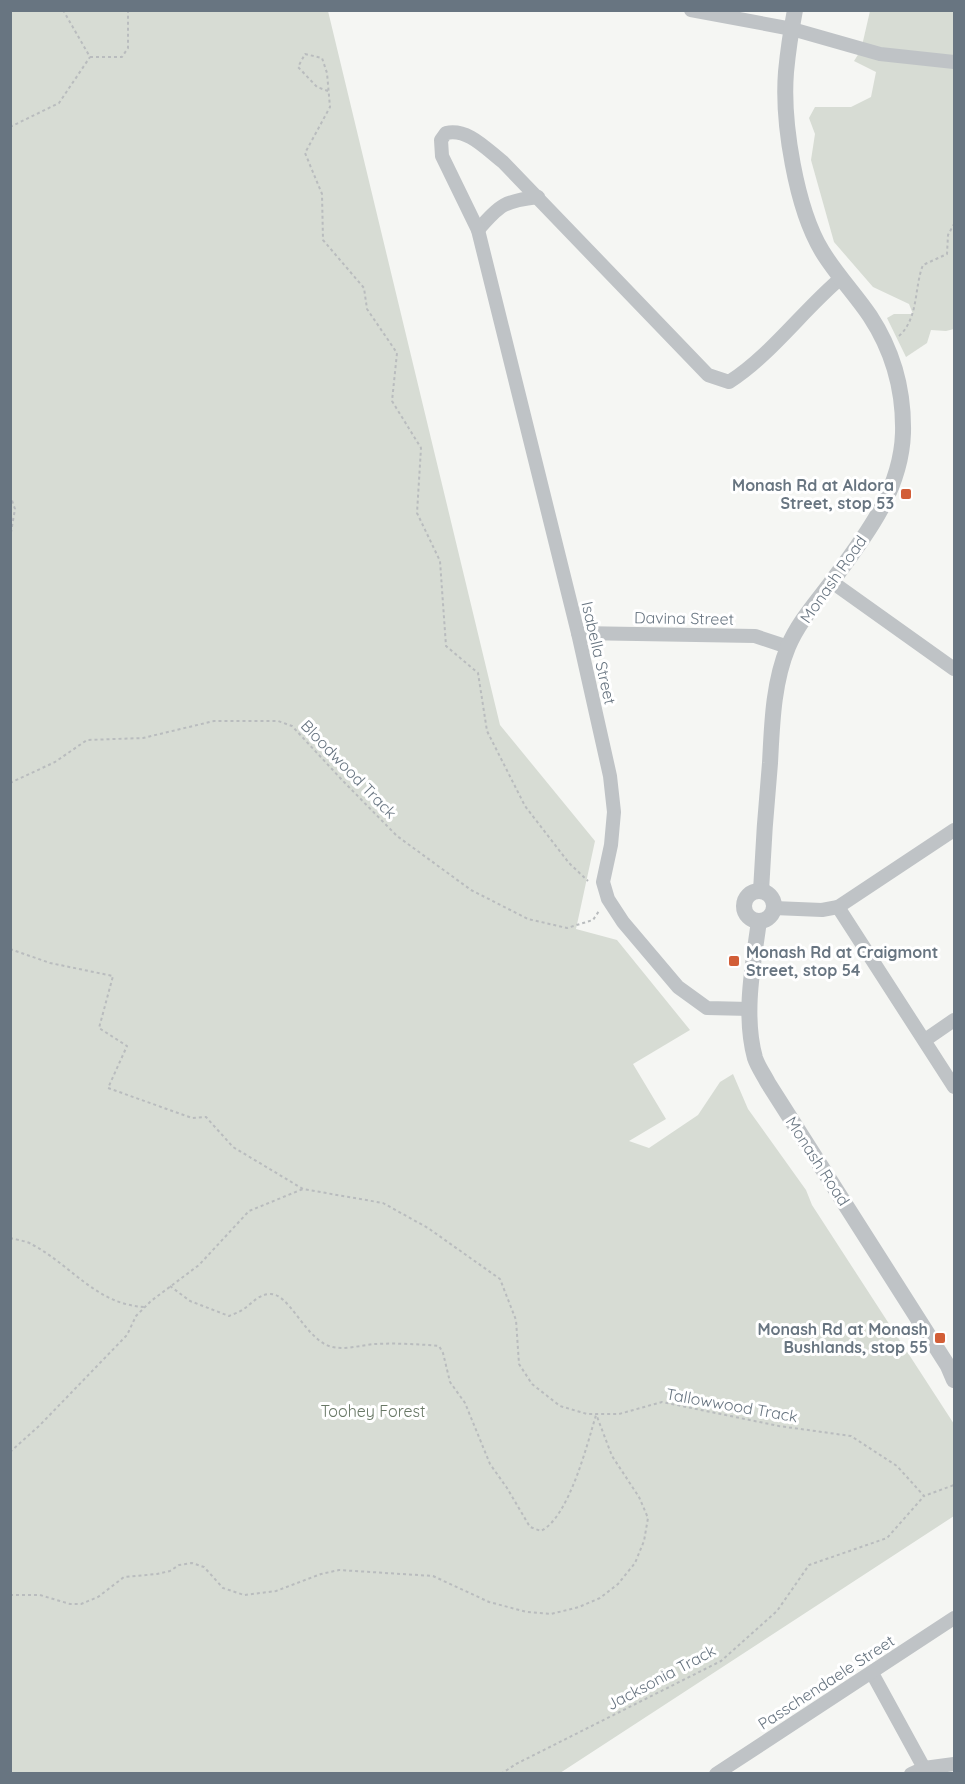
<svg xmlns="http://www.w3.org/2000/svg" width="965" height="1784" font-family="Quicksand,sans-serif">
<style>
.green{fill:#d7dcd4}
.lines{fill:none;stroke-linecap:round;stroke-linejoin:round}
.path{stroke:#b9bcbe;stroke-width:2;stroke-dasharray:3 3;stroke-linecap:butt}
.minor{stroke:#bfc3c6;stroke-width:14}
.tertiary{stroke:#bfc3c6;stroke-width:16}
.poi-dot{fill:#d25e37;stroke:#fff;stroke-width:2}
.labels{text-anchor:middle;dominant-baseline:central;stroke-width:6;stroke-linejoin:round;paint-order:stroke}
.poi-label{font-size:16px;font-weight:bold;fill:#687581;stroke:#fff;text-anchor:end}
.street-label{font-size:16px;fill:#687581;stroke:#fff}
.park-label{font-size:16px;fill:#697866;stroke:#fff}
</style>
<rect width="100%" height="100%" fill="#f5f6f3"/>
<g class="green">
<polygon points="11,10 328,11 500,725 595,841 576,929 617,940 690,1030 633,1064 666,1119 629,1141 649,1148 698,1115 720,1082 733,1074 748,1109 806,1190 812,1205 954,1424 954,1516 560,1773 11,1773"/>
<polygon points="870,11 954,11 954,329 946,331 931,330 927,343 906,357 887,318 894,314 913,314 909,304 873,287 834,242 811,160 815,134 809,118 815,107 851,107 871,97 876,72 854,61 861,50"/>
</g>
<g class="lines">
<g class="path">
<polyline points="63,10 90,57"/>
<polyline points="90,57 122,57 128,48 128,10"/>
<polyline points="328,91 317,87 298,67 305,54 322,58 327,73 330,107 305,153 322,194 323,240 364,288 367,309 397,353 392,401 421,448 417,513 440,561 446,646 478,673 487,731 525,806 569,863 588,881"/>
<polyline points="10,127 59,103 90,57"/>
<path d="M 899,336 C 919,318 914,287 923,265 L 947,254 L 948,235 L 954,224"/>
<polyline points="10,495 15,509 10,538"/>
<polyline points="10,783 55,762 87,740 143,738 214,721 278,721 292,726 343,781 397,836 471,890 528,919 567,928 593,920 599,911"/>
<polyline points="10,949 50,963 113,976 99,1028 127,1046 108,1088 192,1118 206,1117 233,1147 303,1189 383,1203 428,1228 500,1279 516,1320 519,1364 532,1384 560,1406 587,1414 619,1414 662,1402 779,1426 851,1436 897,1466 924,1496 954,1485"/>
<path d="M 10,1238 C 18,1240 27,1241 33,1245 C 72,1266 97,1305 145,1307"/>
<path d="M 170,1286 L 190,1301 L 229,1316 C 233,1314 238,1313 242,1310 C 251,1305 257,1295 269,1294 C 289,1292 304,1337 329,1346 C 343,1351 361,1345 375,1344 C 396,1343 418,1344 439,1346 L 443,1353 L 450,1382 L 465,1403 L 490,1464 L 507,1488 L 530,1527 L 541,1531 C 569,1517 587,1445 596,1415"/>
<polyline points="10,1452 40,1425 127,1335 136,1316 151,1301 199,1265 249,1211 303,1189"/>
<polyline points="10,1595 40,1595 70,1604 81,1604 98,1597 124,1577 157,1574 170,1571 179,1565 192,1563 204,1567 223,1588 244,1595 276,1591 321,1574 339,1570 433,1576 489,1602 527,1612 551,1614 579,1607 600,1598 618,1584 635,1563 644,1541 648,1518 639,1497 612,1456 596,1414"/>
<polyline points="501,1774 516,1764 721,1661 777,1611 809,1565 887,1538 924,1496"/>
</g>
<g class="minor">
<polyline points="691,10 792,29 880,54 954,62"/>
<path d="M 478,230 C 500,204 505,201 538,197"/>
<polyline points="832,582 954,669"/>
<polyline points="578,633 755,636 788,647"/>
<polyline points="838,907 954,1087"/>
<polyline points="774,908 822,910 838,907 954,830"/>
<path d="M 750,1009 L 707,1008 L 678,987 L 623,922 L 608,899 L 603,882 L 611,845 L 614,812 L 610,776 L 578,633 L 478,230 L 442,156 L 441,140 L 446,133 C 468,128 486,149 503,162 L 708,375 L 729,382 C 771,355 803,310 841,278"/>
<polyline points="925,1040 954,1020"/>
<polyline points="872,1673 924,1768"/>
<polyline points="716,1774 954,1618"/>
<polyline points="911,1774 924,1768 954,1764"/>
</g>
<g class="tertiary">
<path d="M 761,891 C 763,849 766,806 770,763 C 772,725 773,683 788,647 C 798,623 815,604 830,584 C 864,538 901,492 903,433 C 904,390 893,351 870,316 C 855,294 836,274 822,251 C 796,208 782,122 786,72 C 788,51 791,31 795,10"/>
<circle cx="759" cy="906" r="15"/>
<path d="M 759,921 C 753,965 743,1015 755,1058 C 758,1067 764,1075 768,1083 L 948,1366 L 954,1380"/>
</g>
</g>
<g class="poi-dot">
<rect x="900" y="488" width="12" height="12" rx="3"/>
<rect x="728" y="955" width="12" height="12" rx="3"/>
<rect x="934" y="1332" width="12" height="12" rx="3"/>
</g>
<g class="labels">
<g class="poi-label">
<text x="894" y="485">Monash Rd at Aldora<tspan x="894" dy="18">Street, stop 53</tspan></text>
<text x="746" y="952" text-anchor="start">Monash Rd at Craigmont<tspan x="746" dy="18">Street, stop 54</tspan></text>
<text x="928" y="1329">Monash Rd at Monash<tspan x="928" dy="18">Bushlands, stop 55</tspan></text>
</g>
<g class="street-label">
<text transform="translate(833 579) rotate(-55)">Monash Road</text>
<text transform="translate(684 618) rotate(1)">Davina Street</text>
<text transform="translate(599 653) rotate(77)">Isabella Street</text>
<text transform="translate(349 769) rotate(46)">Bloodwood Track</text>
<text transform="translate(818 1161) rotate(57)">Monash Road</text>
<text transform="translate(732 1405) rotate(10)">Tallowwood Track</text>
<text transform="translate(661 1677) rotate(-28)">Jacksonia Track</text>
<text transform="translate(826 1682) rotate(-33)">Passchendaele Street</text>
</g>
<g class="park-label">
<text x="373" y="1411">Toohey Forest</text>
</g>
</g>
<rect width="965" height="1784" fill="none" stroke="#687581" stroke-width="24"/>
</svg>
